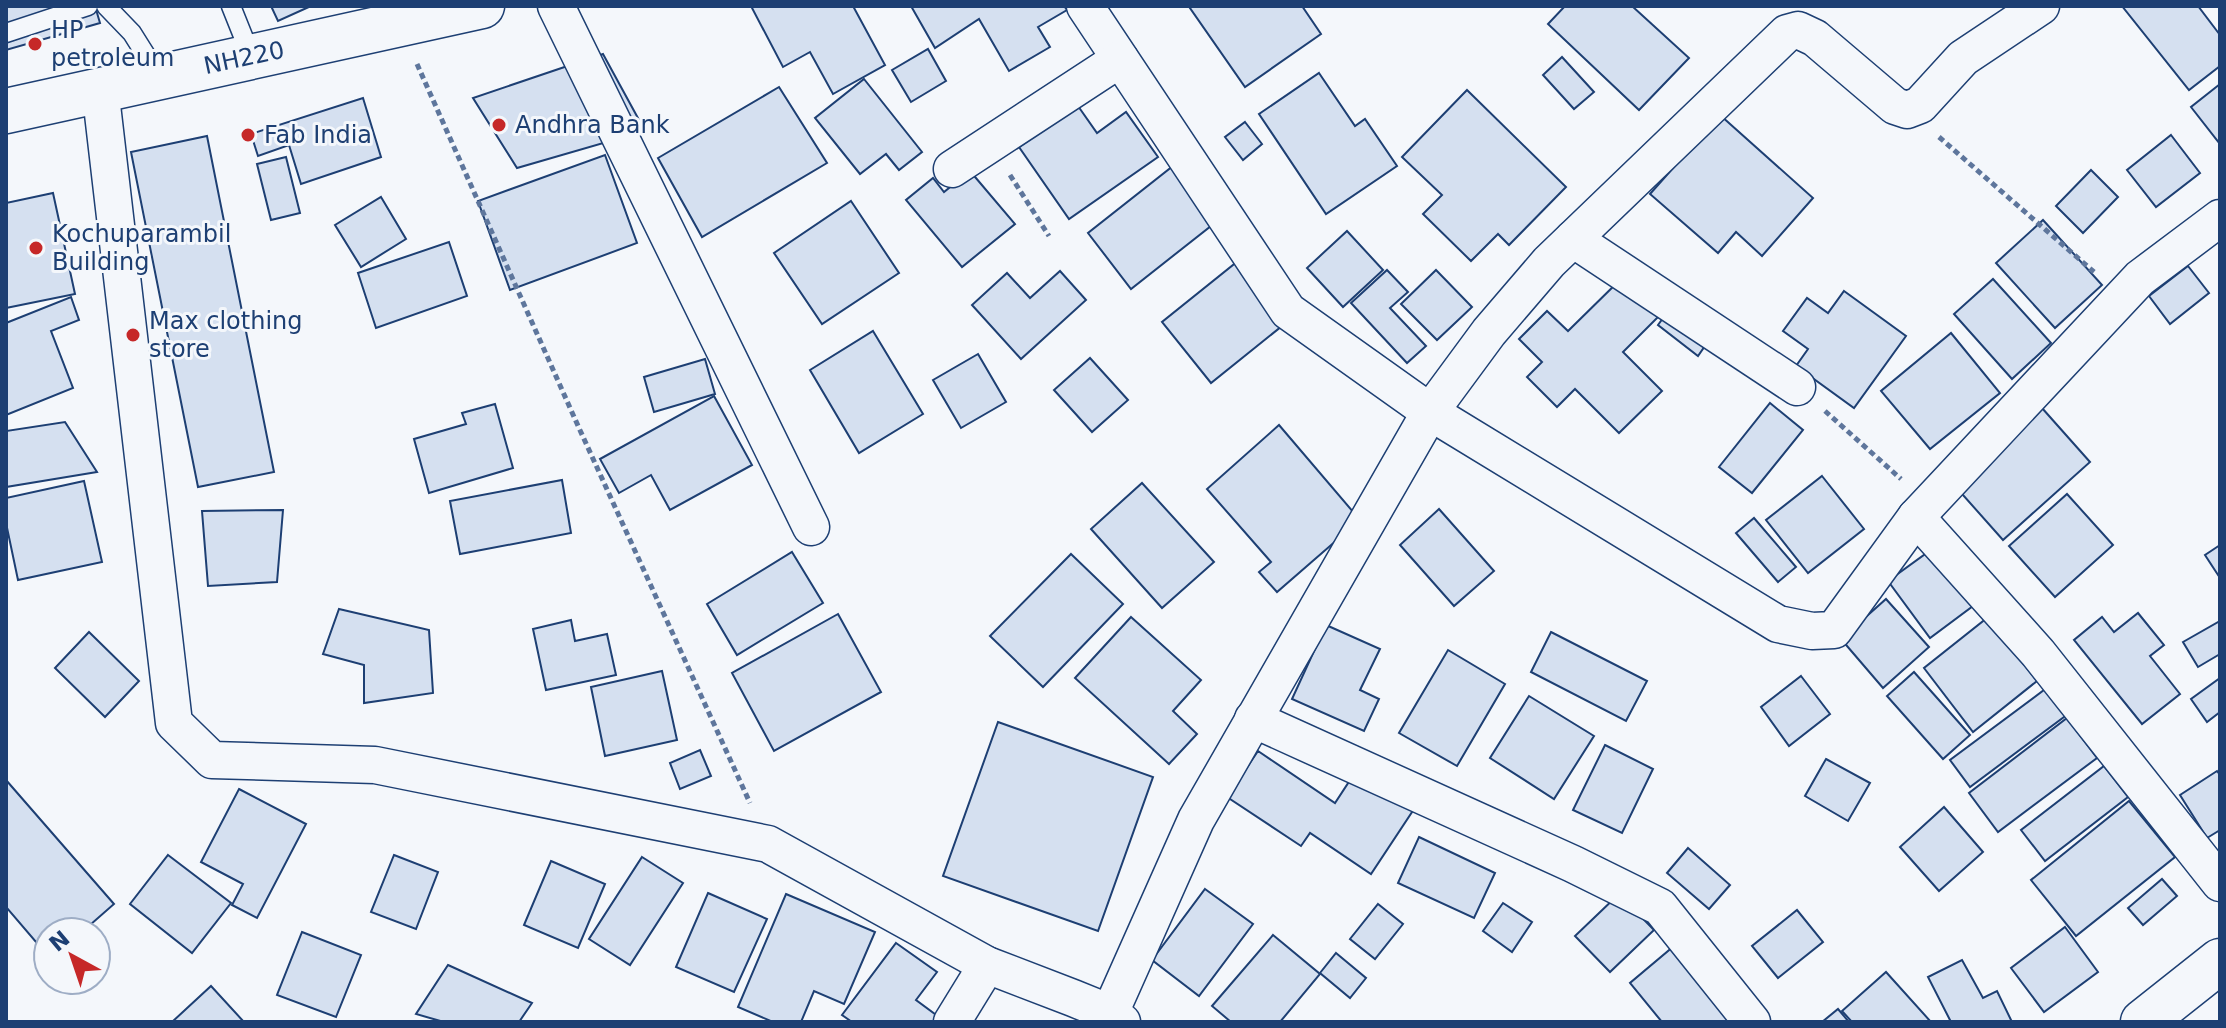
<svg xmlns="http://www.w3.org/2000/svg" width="2226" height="1028" font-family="'DejaVu Sans',sans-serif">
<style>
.building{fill:#d5e0f0;stroke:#1d3f73;stroke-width:2}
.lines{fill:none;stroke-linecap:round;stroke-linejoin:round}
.lane-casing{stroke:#1d3f73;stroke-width:21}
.street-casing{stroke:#1d3f73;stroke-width:39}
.secondary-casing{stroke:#1d3f73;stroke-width:47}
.highway-casing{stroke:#1d3f73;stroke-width:47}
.path{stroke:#5e769c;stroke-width:5;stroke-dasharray:6 4;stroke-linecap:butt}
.lane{stroke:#f4f7fb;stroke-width:18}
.street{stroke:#f4f7fb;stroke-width:36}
.secondary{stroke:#f4f7fb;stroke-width:44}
.highway{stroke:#f4f7fb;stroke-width:44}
.poi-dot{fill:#c62828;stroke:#f4f7fb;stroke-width:3}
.labels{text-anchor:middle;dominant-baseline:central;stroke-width:6;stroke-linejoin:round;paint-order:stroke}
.poi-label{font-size:24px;fill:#1d3f73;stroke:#f4f7fb;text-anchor:start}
.street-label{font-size:24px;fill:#1d3f73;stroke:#f4f7fb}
</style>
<rect width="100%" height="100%" fill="#f4f7fb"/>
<g class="building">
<polygon points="6,6 95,6 100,23 6,50"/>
<polygon points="271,6 311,6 278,21"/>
<polygon points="751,6 853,6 885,65 833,94 810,52 783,67"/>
<polygon points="911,6 1064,6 1067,10 1038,27 1050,47 1009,71 979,19 935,48"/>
<polygon points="1192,6 1302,6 1321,34 1245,87 1190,8"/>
<polygon points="1565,6 1632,6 1689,58 1639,110 1548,24"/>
<polygon points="2122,6 2198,6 2220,35 2220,66 2189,90"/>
<polygon points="928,49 946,81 911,102 892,70"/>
<polygon points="603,54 645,131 517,168 473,98"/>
<polygon points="1562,57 1594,92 1574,109 1543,75"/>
<polygon points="1319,73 1355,126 1365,119 1397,166 1326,214 1259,114"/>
<polygon points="864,79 922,152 899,170 886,154 860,174 815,118"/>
<polygon points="2220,84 2220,144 2191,107"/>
<polygon points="779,87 827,163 702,237 658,158"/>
<polygon points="1467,90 1566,187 1509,245 1498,234 1471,261 1423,214 1442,195 1402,157"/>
<polygon points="363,98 381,157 301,184 289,145 258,156 251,134"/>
<polygon points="1078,106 1097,133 1126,112 1158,157 1069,219 1019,147"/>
<polygon points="1720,115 1813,198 1762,256 1736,232 1718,253 1650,194"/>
<polygon points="1245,122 1262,144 1243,160 1225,137"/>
<polygon points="2171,135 2200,173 2156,207 2127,170"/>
<polygon points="207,136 274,472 198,487 131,152"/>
<polygon points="605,155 637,243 510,290 478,201"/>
<polygon points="286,157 300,213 271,220 257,164"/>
<polygon points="1173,166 1216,222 1131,289 1088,233"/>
<polygon points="2091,170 2118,197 2083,233 2056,206"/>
<polygon points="970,171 1015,224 962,267 906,200 933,178 944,192"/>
<polygon points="53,193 75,294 6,308 6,203"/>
<polygon points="381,197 406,239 361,267 335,225"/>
<polygon points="851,201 899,273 822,324 774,253"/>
<polygon points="2043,220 2102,285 2055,328 1996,263"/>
<polygon points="1347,231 1383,270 1343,307 1307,268"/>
<polygon points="449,242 467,296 376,328 358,273"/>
<polygon points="1238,261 1287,322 1211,383 1162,322"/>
<polygon points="2188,266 2209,293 2170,324 2149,296"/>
<polygon points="1387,270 1408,292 1390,308 1426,346 1407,363 1351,303"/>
<polygon points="1436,270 1472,307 1437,340 1401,304"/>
<polygon points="1060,271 1086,300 1021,359 972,305 1007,273 1030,298"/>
<polygon points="1625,275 1662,313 1623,352 1662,391 1619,433 1575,389 1557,407 1527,377 1542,362 1519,339 1547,311 1568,331"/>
<polygon points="1993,279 2051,343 2012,379 1954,314"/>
<polygon points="1844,291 1906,336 1854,408 1796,366 1808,349 1783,331 1807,298 1828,313"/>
<polygon points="71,297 79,320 51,331 73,388 6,415 6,323"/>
<polygon points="1669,310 1709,340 1698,356 1658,325"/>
<polygon points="873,331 923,414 859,453 810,370"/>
<polygon points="1951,333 2000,393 1930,449 1881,391"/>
<polygon points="978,354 1006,402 961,428 933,380"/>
<polygon points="1090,358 1128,400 1092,432 1054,390"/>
<polygon points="705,359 715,394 654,412 644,377"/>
<polygon points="714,396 752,465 670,510 651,475 619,493 600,459"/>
<polygon points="2034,399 2090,462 2003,540 1947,477"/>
<polygon points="1770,403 1803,430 1752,493 1719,467"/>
<polygon points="495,404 513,468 429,493 414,439 466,424 462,413"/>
<polygon points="65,422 97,472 6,487 6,431"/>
<polygon points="1279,425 1360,520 1277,592 1259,572 1271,562 1207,489"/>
<polygon points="1822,476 1864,529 1808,573 1766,520"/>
<polygon points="562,480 571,533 460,554 450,501"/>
<polygon points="84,481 102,562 18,580 6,523 6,498"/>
<polygon points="1142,483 1214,562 1162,608 1091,529"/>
<polygon points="2067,494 2113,545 2055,597 2009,546"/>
<polygon points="1439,509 1494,571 1454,606 1400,545"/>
<polygon points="283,510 277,582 208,586 202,511"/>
<polygon points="1754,518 1796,567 1778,582 1736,533"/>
<polygon points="2220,545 2220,578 2205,555"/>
<polygon points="1935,547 1977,603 1930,638 1888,581"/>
<polygon points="792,552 823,603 737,655 707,604"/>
<polygon points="1071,554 1123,604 1043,687 990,636"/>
<polygon points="1886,599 1929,647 1883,688 1841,639"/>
<polygon points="339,609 429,630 433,693 364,703 364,665 323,654"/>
<polygon points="2138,613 2164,645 2150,656 2180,694 2142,724 2074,640 2102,617 2114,632"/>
<polygon points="838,614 881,692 774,751 732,673"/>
<polygon points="1131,617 1201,680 1173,711 1197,734 1169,764 1075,678"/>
<polygon points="1987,618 2037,681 1973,732 1924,668"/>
<polygon points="571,620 575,641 607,634 616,675 546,690 533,629"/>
<polygon points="2220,621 2220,654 2198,667 2183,642"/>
<polygon points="1326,625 1380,649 1360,690 1379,699 1364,731 1292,699"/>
<polygon points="89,632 139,681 105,717 55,668"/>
<polygon points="1551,632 1647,681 1626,721 1531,672"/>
<polygon points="1448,650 1505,684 1457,766 1399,733"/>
<polygon points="662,671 677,740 605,756 591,687"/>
<polygon points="1914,672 1970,735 1943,759 1887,696"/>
<polygon points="1801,676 1830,714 1789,746 1761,707"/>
<polygon points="2220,678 2220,712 2207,722 2191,699"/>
<polygon points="2048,687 2068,714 1970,787 1950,760"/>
<polygon points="1529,696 1594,736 1554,799 1490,758"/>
<polygon points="2067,718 2097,758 1998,832 1969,793"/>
<polygon points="998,722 1153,777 1098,931 943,876"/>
<polygon points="1605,745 1653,769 1622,833 1573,810"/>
<polygon points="700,750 711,776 680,789 670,763"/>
<polygon points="1258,751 1335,803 1358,768 1416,806 1371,874 1310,833 1301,846 1227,797"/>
<polygon points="1826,759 1870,783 1848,821 1805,796"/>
<polygon points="2104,766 2128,797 2045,861 2021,830"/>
<polygon points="2217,771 2220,775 2220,830 2207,838 2180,795"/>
<polygon points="6,780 114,904 82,932 48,932 48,956 6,907"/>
<polygon points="239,789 306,824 257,918 232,905 243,884 201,862"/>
<polygon points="2129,801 2175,857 2076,936 2031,880"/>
<polygon points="1944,807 1983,852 1939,891 1900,847"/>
<polygon points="1419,837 1495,873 1474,918 1398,883"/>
<polygon points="1688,848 1730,885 1709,909 1667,873"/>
<polygon points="168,855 231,903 192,953 130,904"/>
<polygon points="394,855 438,872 416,929 371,912"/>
<polygon points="642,857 683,883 630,965 589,939"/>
<polygon points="551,861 605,884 578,948 524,925"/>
<polygon points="2162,879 2177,896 2143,925 2128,908"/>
<polygon points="1205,889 1253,924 1199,996 1152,960"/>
<polygon points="708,893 767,919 734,992 676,967"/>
<polygon points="786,894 875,932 844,1004 814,991 801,1022 773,1022 738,1007"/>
<polygon points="1619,894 1654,930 1610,972 1575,936"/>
<polygon points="1503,903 1532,922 1512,952 1483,931"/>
<polygon points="1378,904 1403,924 1375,959 1350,939"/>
<polygon points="1797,910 1823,942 1778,978 1752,946"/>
<polygon points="2065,927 2098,972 2044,1012 2011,968"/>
<polygon points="302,932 361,955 336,1017 277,995"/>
<polygon points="1273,935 1320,974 1280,1022 1231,1022 1212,1006"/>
<polygon points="896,943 937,972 916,1000 943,1020 942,1022 852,1022 842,1015"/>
<polygon points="1674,946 1736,1022 1662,1022 1630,983"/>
<polygon points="1336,953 1366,978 1350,998 1320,973"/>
<polygon points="1962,960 1983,998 1997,991 2012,1022 1951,1022 1928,977"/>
<polygon points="448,965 532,1003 519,1022 444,1022 416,1014"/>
<polygon points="1886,972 1931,1022 1852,1022 1842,1011"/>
<polygon points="211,986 244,1022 172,1022"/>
<polygon points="1838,1009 1849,1022 1822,1022"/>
</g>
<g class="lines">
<g class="lane-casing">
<g id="lane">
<polyline points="106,6 132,33 159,76"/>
<polyline points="231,6 251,56"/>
<polyline points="6,33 88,6"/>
</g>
</g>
<g class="street-casing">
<g id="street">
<polyline points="556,6 811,527"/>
<polyline points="1085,6 1288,311 1430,412 1778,624 1812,631 1834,630 1916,517 2140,278 2220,218"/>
<polyline points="100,88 174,723 212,760 375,765 768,844 987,965 1073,998 1110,1013 1122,1022"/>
<polyline points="952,169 1120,59"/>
<polyline points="1573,239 1797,387"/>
<polyline points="1916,517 2038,653 2220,883"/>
<polyline points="1253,719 1573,864 1660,907 1752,1022"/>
<polyline points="1110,1013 1196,820 1430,412 1489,332 1549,262 1787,33 1798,30 1815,38 1895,106 1907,110 1920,105 1963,58 2041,6"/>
<polyline points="952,1022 987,965"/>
</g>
</g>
<g class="secondary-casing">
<polyline id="secondary" points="2143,1022 2220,961"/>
</g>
<g class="highway-casing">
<polyline id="highway" points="6,111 482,6"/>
</g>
<g class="path">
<polyline points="417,64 579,428 750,803"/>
<polyline points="1939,137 2094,272"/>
<polyline points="1010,175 1049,236"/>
<polyline points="1825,411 1901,479"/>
</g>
<use href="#lane" class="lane"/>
<use href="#street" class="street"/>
<use href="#secondary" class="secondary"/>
<use href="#highway" class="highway"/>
</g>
<g class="poi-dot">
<circle cx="35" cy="44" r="8"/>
<circle cx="499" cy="125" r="8"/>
<circle cx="248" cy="135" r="8"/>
<circle cx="36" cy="248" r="8"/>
<circle cx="133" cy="335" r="8"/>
</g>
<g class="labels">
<g class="poi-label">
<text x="51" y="30">HP<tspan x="51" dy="28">petroleum</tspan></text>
<text x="515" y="125">Andhra Bank</text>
<text x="264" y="135">Fab India</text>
<text x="52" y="234">Kochuparambil<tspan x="52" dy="28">Building</tspan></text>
<text x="149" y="321">Max clothing<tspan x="149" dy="28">store</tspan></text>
</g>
<g class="street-label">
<text transform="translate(244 58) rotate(-12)">NH220</text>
</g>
</g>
<rect width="2226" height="1028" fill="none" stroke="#1d3f73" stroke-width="16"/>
<g transform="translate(72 956) rotate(320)"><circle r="38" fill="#f4f7fb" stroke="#9eadc5" stroke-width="2"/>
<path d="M0-6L14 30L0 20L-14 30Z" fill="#c62828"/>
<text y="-12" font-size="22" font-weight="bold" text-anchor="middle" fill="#1d3f73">N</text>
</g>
</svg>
